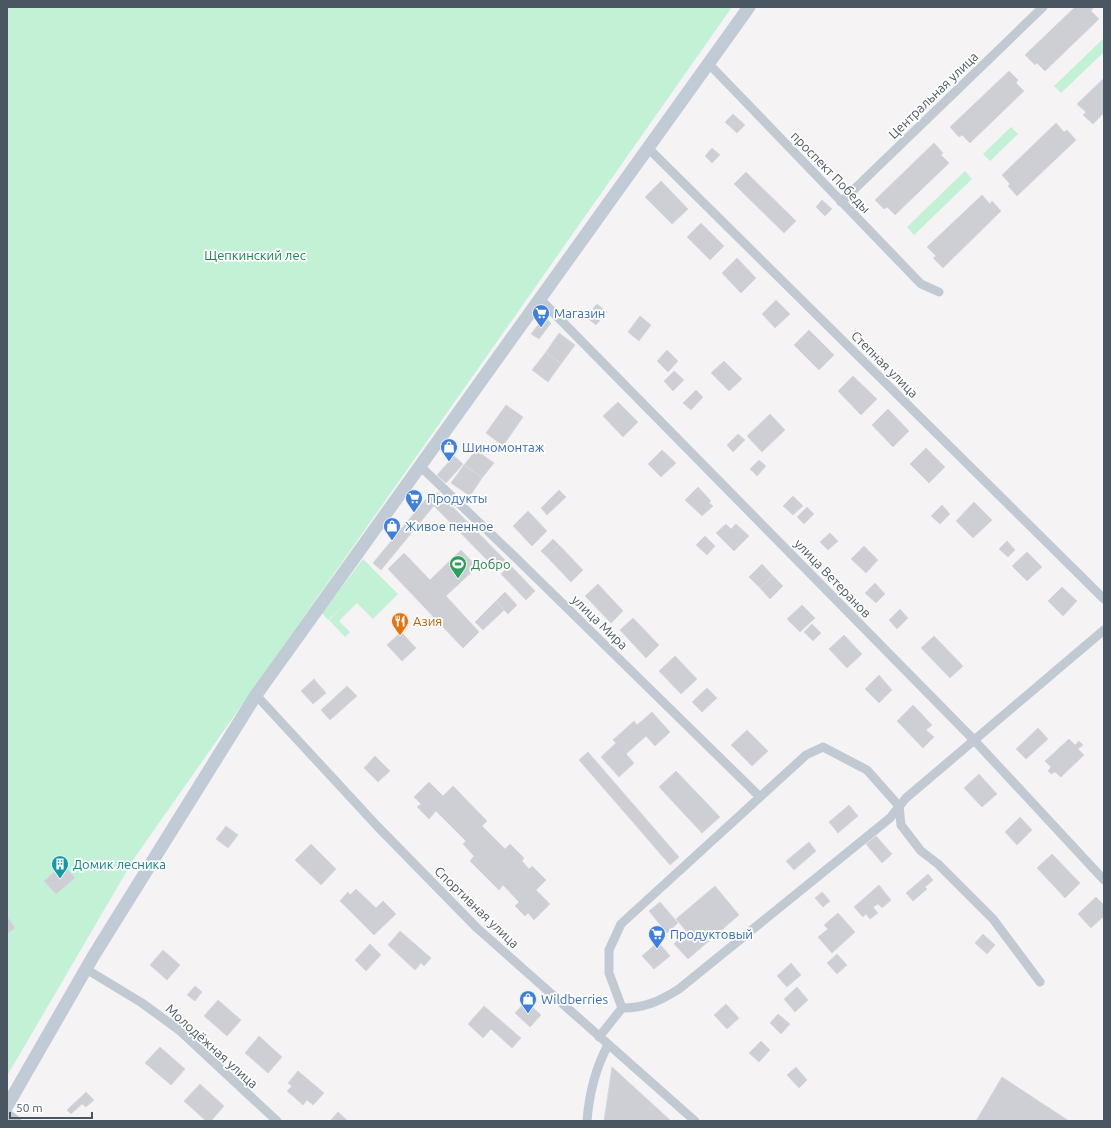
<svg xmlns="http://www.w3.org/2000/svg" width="1111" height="1128" font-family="Ubuntu,sans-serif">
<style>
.green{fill:#c3f1d5}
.building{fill:#cdcfd5;stroke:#d7d9de}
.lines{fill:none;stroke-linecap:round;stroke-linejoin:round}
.minor{stroke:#c1cad2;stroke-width:9}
.secondary{stroke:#c1cbd6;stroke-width:13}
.labels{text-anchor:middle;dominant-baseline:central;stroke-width:3.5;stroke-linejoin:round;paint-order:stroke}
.street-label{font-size:13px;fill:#4a5661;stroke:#fff}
.park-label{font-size:13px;fill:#17864f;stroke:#fff}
.shop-label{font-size:13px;fill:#366cbe;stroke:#fff;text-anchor:start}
.leisure-label{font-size:13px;fill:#27864d;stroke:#fff;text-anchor:start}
.food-label{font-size:13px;fill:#c56008;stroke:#fff;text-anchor:start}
.culture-label{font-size:13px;fill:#0d838f;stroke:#fff;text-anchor:start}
</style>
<rect width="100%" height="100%" fill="#f5f3f3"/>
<g class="green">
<polygon points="7,7 732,7 135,857 7,1076"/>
<polygon points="1104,38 1104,52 1061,93 1054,86"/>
<polygon points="1011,127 1018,134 990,161 983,154"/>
<polygon points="965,171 972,179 914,235 907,227"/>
<polygon points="363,559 398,594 373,619 357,603 339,621 350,632 345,637 329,620 347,602 328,620 322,613"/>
</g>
<g class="building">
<polygon points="1075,7 1092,7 1093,8 1091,11 1099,19 1045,71 1037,63 1035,65 1025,55"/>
<polygon points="1009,71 1018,80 1016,83 1024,91 970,143 962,135 959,137 950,127"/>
<polygon points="1104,78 1104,113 1093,124 1083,115 1086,112 1077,104"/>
<polygon points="733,114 745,125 737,133 725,122"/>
<polygon points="1056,123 1064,132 1067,130 1076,140 1017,196 1008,186 1010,184 1002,175"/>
<polygon points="934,143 943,153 941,155 949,163 895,215 887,207 884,209 875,200"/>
<polygon points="712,148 720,155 712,163 705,156"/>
<polygon points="746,172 796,221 784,233 734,184"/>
<polygon points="661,181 688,209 672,224 645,197"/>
<polygon points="982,195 990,204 992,201 1001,211 943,268 933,258 936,256 927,247"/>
<polygon points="822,200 832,209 825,216 816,207"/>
<polygon points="701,223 724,246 710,260 687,237"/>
<polygon points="737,258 756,278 741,293 722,273"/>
<polygon points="776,300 790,314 775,328 762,314"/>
<polygon points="597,304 607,312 596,325 586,317"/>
<polygon points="640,316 651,325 639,341 628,332"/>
<polygon points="544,317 551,323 539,339 531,334"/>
<polygon points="809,330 834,355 819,370 794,345"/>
<polygon points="559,333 575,345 561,364 546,352"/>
<polygon points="667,350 678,361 668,372 657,361"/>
<polygon points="546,352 561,364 548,382 532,370"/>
<polygon points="724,361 742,379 729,391 711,373"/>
<polygon points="674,371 684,380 673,391 664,381"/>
<polygon points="853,376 877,399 861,415 838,391"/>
<polygon points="696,390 703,397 691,410 683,403"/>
<polygon points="618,402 638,422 623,437 603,416"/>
<polygon points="506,405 523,417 503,446 486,433"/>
<polygon points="888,409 909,431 893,447 872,425"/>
<polygon points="770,414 785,430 762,452 747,436"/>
<polygon points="738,434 745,440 733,452 727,445"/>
<polygon points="926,448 945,467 929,483 910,464"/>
<polygon points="476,450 494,463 482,478 464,465"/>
<polygon points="662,450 676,463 661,477 648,464"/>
<polygon points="454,456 463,464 446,483 437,475"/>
<polygon points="759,460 766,466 757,476 750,469"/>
<polygon points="464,465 482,478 470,496 451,483"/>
<polygon points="698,487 711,501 709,503 713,506 702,516 685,500"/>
<polygon points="559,490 566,497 547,515 541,508"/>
<polygon points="431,493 438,493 442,496 381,570 373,563"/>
<polygon points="442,496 505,560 496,569 434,506"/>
<polygon points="793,496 803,506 793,515 783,506"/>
<polygon points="974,502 992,520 973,538 956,521"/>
<polygon points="942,505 950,514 940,524 931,516"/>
<polygon points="807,507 814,514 804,524 797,517"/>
<polygon points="528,511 547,531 532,546 513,526"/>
<polygon points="726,524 731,529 736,524 749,536 734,551 716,533"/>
<polygon points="830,533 838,541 828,550 820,542"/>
<polygon points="705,536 715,546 707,555 696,545"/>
<polygon points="553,539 559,545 547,557 541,551"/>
<polygon points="1007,541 1015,550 1008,557 999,549"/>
<polygon points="559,545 583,570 571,582 547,557"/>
<polygon points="864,546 878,560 866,573 851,559"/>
<polygon points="461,550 477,567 446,596 479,632 463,648 388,569 404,553 430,580"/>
<polygon points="1027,552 1042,567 1027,581 1012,566"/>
<polygon points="762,564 773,576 760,588 749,577"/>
<polygon points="510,565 535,591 526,600 501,574"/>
<polygon points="773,576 783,586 770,599 760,588"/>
<polygon points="875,583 885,594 876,603 865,593"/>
<polygon points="598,584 623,611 611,623 585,596"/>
<polygon points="1062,587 1077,601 1063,616 1048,601"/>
<polygon points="505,592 517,605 508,614 496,601"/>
<polygon points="496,601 504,610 483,630 475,622"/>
<polygon points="802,605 815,618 800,632 787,619"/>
<polygon points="900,609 908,618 897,629 889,620"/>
<polygon points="633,618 659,645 646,658 620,630"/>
<polygon points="812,624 821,633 813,641 804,632"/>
<polygon points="401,632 416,648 402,661 387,645"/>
<polygon points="844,635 862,654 847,668 829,649"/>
<polygon points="934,636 963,666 950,678 921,648"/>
<polygon points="675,656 697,679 681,694 659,671"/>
<polygon points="879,675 892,690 879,703 865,689"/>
<polygon points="314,679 326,693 313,704 301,691"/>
<polygon points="347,686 357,696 330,720 321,710"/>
<polygon points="707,688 717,698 702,712 692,702"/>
<polygon points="913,705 932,725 926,730 934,737 923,748 897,721"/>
<polygon points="652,712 670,732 655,746 646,736 626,754 634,763 619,777 601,757 616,743 613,740 634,721 637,725"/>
<polygon points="1038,728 1048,739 1026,759 1016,749"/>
<polygon points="747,730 768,751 752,766 731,745"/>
<polygon points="1069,739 1075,745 1079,741 1083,745 1078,749 1084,755 1061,777 1055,772 1051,774 1048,771 1051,767 1045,761"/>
<polygon points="588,752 679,857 670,865 579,760"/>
<polygon points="375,756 390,771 378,782 364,768"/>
<polygon points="676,771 720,817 702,833 659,787"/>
<polygon points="979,774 997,794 982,807 964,788"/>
<polygon points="429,782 443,796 453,786 487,821 482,826 505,849 510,844 524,858 522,861 529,869 532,866 546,880 536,890 550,904 534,920 528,913 525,916 515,906 519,902 503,885 499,890 470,861 474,856 463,844 466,841 436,811 429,819 417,807 421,804 414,797"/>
<polygon points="849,805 858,816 838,833 829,822"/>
<polygon points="1020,817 1032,830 1017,845 1005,832"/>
<polygon points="226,826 238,835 228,848 216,839"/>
<polygon points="876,836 892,854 882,863 866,844"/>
<polygon points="809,842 816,851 794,870 786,861"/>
<polygon points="311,844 336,869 321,885 295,860"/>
<polygon points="1052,854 1080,883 1065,898 1037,868"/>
<polygon points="63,864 75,878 56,894 44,881"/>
<polygon points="928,874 933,880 925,887 927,889 913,901 906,893"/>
<polygon points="879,885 891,900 882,908 878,904 873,907 878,913 870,919 866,914 863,917 854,907"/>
<polygon points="715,886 739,915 688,959 674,944 687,932 676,919"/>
<polygon points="356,889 376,908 383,901 396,914 374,935 340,901 348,892 350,895"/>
<polygon points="822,892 830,901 823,907 815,898"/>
<polygon points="1096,897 1104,905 1104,916 1091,928 1078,914"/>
<polygon points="660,902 678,923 667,933 649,911"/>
<polygon points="838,913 855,932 832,953 818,937 828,929 824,925"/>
<polygon points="9,919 15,928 8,933 7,920"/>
<polygon points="400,931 431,958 424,966 421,963 415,970 388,945"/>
<polygon points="983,934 995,945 987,954 975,943"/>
<polygon points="658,942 670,956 654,969 642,956"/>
<polygon points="370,944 381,955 366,971 355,960"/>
<polygon points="163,950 180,965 167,980 150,965"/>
<polygon points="837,954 847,965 837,974 827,963"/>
<polygon points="791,963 801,975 787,987 777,976"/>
<polygon points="195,986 202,992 195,1001 187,995"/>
<polygon points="797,987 808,1000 795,1012 784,999"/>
<polygon points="218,1000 241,1020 227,1036 204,1016"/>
<polygon points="526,1001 541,1015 530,1027 515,1013"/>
<polygon points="726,1004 739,1018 727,1029 714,1015"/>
<polygon points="484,1006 521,1038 512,1048 491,1029 483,1038 468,1024"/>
<polygon points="778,1014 790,1024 781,1034 770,1023"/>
<polygon points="259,1036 282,1057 268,1073 245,1053"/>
<polygon points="761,1041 770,1050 759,1062 749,1053"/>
<polygon points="160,1047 185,1069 171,1085 145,1063"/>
<polygon points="612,1067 671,1121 604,1121"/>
<polygon points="796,1067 807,1080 799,1088 787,1075"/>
<polygon points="298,1071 324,1093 313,1105 307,1100 303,1105 287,1091 292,1086 288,1083"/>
<polygon points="1002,1077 1069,1121 976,1121"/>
<polygon points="200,1084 224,1106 211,1121 206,1121 184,1101"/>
<polygon points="86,1092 94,1100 86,1107 82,1104 71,1114 67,1110"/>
<polygon points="338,1112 348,1121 330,1121"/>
</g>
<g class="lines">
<g class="minor">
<polyline points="708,63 921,284 939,292"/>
<polyline points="648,148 1104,599"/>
<polyline points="841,202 1043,7"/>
<polyline points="539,298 974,740 1104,880"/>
<polyline points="420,466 514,556 760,797"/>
<polyline points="256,695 378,827 477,928 695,1121"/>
<polyline points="86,969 142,1003 179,1030 277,1121"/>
<polyline points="622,1008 609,973 609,950 621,924 806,755 823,747 867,770 899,806 901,825 921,851 938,864 993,919 1040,982"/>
<path d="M 599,1037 L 622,1008 C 645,1008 660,1001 679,989 L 890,818 L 906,798 L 1104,630"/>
<polyline points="7,1113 17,1121"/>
<path d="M 587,1121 C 589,1096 596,1067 608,1045"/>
</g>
<polyline class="secondary" points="7,1106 94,955 256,695 749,7"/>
</g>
<defs>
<g id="supermarket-pin" transform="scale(0.9)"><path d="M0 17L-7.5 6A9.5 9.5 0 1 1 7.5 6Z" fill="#3f7fe0" stroke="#fff"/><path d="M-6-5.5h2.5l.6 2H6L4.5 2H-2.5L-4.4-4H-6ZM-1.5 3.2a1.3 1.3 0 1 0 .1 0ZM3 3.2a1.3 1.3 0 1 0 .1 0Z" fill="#fff"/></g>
<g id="shop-pin" transform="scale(0.9)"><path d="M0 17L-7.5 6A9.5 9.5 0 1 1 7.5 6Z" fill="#3f7fe0" stroke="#fff"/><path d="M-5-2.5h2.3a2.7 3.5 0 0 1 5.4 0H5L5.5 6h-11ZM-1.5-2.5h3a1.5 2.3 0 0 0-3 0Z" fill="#fff"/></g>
<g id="stadium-pin" transform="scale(0.9)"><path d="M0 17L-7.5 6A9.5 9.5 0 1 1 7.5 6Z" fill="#2e9e5b" stroke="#fff"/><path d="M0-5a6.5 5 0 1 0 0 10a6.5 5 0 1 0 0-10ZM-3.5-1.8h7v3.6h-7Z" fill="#fff"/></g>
<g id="restaurant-pin" transform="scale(0.9)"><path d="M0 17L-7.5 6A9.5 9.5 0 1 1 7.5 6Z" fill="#e8710a" stroke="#fff"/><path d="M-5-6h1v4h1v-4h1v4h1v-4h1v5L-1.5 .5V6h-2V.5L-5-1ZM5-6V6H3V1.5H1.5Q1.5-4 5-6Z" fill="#fff"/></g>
<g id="building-pin" transform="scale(0.9)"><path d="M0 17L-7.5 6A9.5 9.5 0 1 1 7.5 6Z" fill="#0f9aa8" stroke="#fff"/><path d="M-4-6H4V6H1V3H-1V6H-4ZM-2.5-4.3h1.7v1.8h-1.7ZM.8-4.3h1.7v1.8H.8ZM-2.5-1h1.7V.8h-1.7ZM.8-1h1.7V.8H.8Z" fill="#fff"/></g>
</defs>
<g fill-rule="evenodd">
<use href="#supermarket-pin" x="541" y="313"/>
<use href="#shop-pin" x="449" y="447"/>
<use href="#supermarket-pin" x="414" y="498"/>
<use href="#shop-pin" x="392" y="526"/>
<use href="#stadium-pin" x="458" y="564"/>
<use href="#restaurant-pin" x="400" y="621"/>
<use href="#building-pin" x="60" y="864"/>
<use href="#supermarket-pin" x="657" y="934"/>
<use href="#shop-pin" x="528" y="999"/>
</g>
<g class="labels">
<g class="street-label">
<text transform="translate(933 95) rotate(-44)">Центральная улица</text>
<text transform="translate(831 172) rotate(46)">проспект Победы</text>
<text transform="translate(885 364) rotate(45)">Степная улица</text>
<text transform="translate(833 578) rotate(46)">улица Ветеранов</text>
<text transform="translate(600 622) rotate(44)">улица Мира</text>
<text transform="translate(477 907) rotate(44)">Спортивная улица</text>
<text transform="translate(212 1046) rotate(42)">Молодёжная улица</text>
</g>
<g class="park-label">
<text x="255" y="255">Щепкинский лес</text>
</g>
<g class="shop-label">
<text x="554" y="313">Магазин</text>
<text x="462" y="447">Шиномонтаж</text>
<text x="427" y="498">Продукты</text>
<text x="405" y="526">Живое пенное</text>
<text x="670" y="934">Продуктовый</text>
<text x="541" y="999">Wildberries</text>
</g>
<g class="leisure-label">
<text x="471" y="564">Добро</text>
</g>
<g class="food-label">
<text x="413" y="621">Азия</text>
</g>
<g class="culture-label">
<text x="73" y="864">Домик лесника</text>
</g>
</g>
<rect width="1111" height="1128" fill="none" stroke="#4a5661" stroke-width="16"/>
<path d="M10 1112v6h82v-6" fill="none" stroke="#4a5661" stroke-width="2"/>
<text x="16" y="1112" font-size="12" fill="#4a5661" stroke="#ffffff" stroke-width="3" paint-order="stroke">50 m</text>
</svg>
